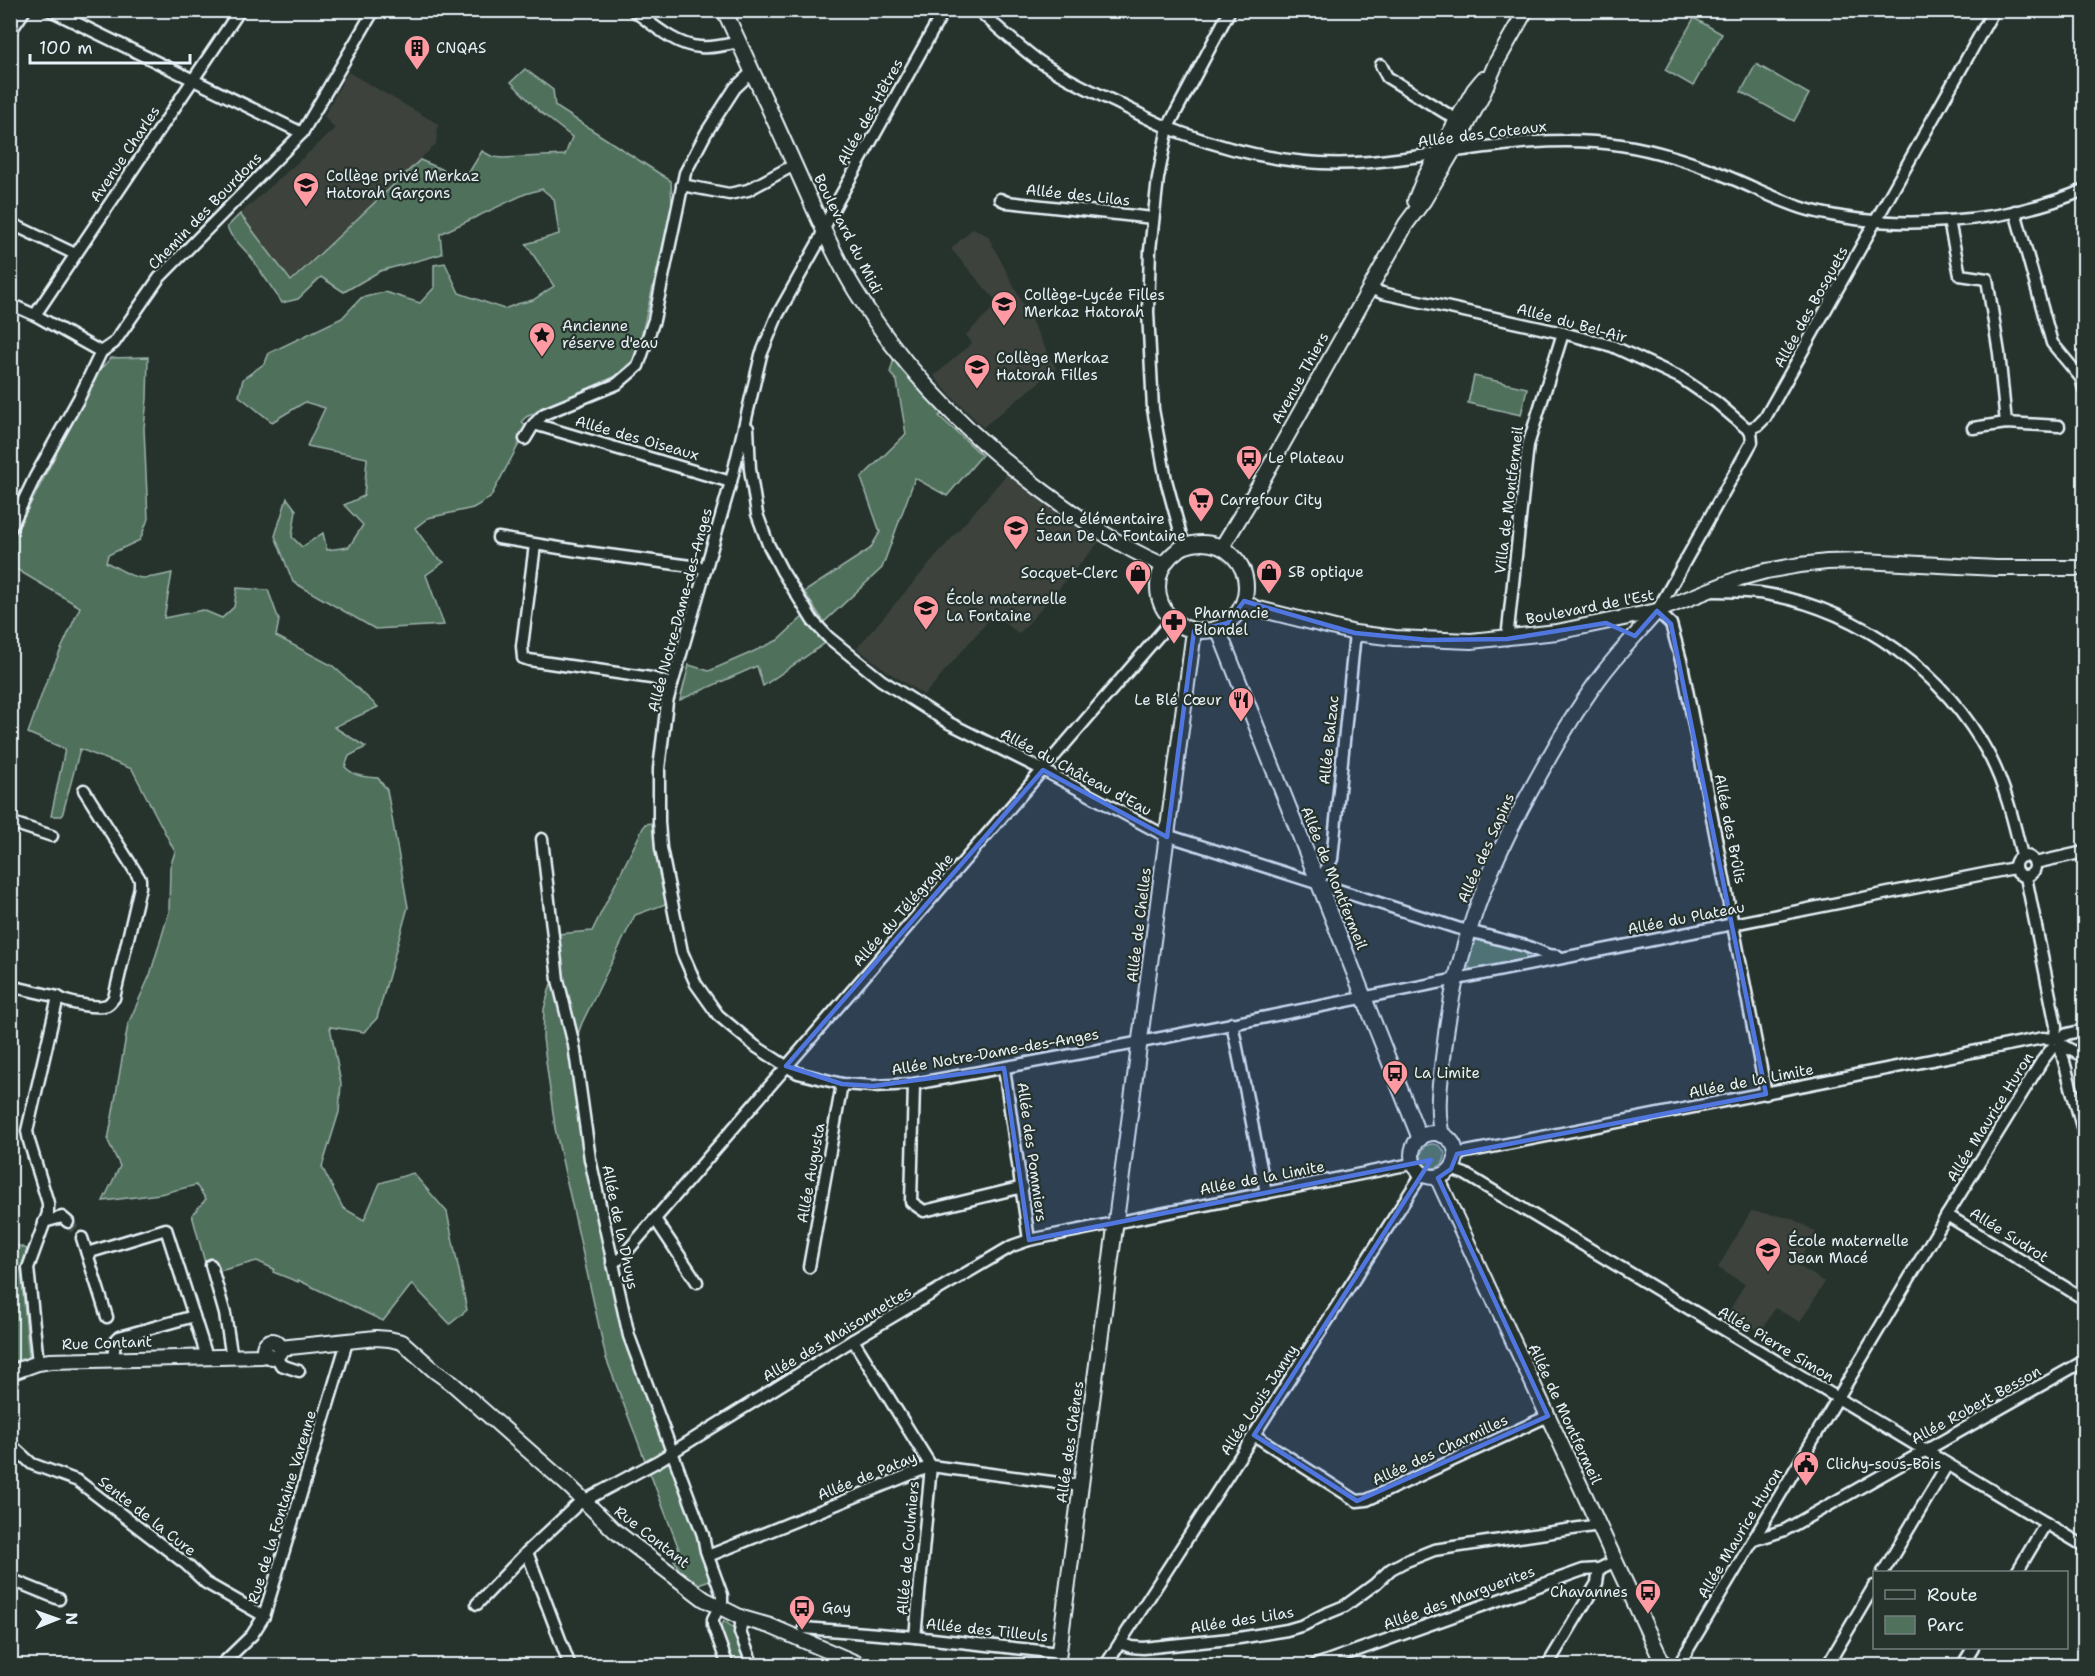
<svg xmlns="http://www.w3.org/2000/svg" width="2095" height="1676" font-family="'Shantell Sans',sans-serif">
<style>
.built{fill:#3c433c}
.green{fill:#50715c;stroke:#9cb1aa;stroke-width:1.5}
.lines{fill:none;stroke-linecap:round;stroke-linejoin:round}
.street-tunnel{stroke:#43504b;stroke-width:10;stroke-dasharray:10 5;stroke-linecap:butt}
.street-casing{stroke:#e8f1f8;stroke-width:15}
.secondary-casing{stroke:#e8f1f8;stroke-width:18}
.street{stroke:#26332d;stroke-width:10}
.secondary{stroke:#26332d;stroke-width:14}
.marked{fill:#5077e0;fill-opacity:0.2;stroke:#5077e0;stroke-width:4.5;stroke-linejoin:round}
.labels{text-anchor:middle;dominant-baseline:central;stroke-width:4.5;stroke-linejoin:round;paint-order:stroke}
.poi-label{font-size:15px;fill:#e8f1f8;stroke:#26332d;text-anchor:start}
.street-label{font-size:15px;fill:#e8f1f8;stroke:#26332d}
</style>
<rect width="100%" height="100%" fill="#26332d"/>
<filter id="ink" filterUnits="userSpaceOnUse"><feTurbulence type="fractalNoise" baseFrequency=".0167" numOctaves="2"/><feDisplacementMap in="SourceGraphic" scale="12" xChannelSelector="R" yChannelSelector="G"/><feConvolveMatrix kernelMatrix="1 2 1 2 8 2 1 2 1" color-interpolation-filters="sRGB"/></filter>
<g filter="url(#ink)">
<g class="built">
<polygon points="348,72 438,124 436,144 290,280 240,214 335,129 324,116"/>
<polygon points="973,228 988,236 1056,369 983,427 950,395 934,376 972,343 966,335 998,303 951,249"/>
<polygon points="1007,474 1056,513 1099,542 1019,634 994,614 924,695 887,671 857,648"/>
<polygon points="1751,1211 1791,1218 1816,1232 1797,1265 1825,1282 1800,1322 1775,1308 1761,1332 1752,1326 1747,1333 1724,1320 1745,1284 1718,1268"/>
</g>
<g class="green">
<polygon points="1694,18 1722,34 1693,86 1665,70"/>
<polygon points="1756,64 1809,94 1794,121 1741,92"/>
<polygon points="525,69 553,90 555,106 671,181 672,207 638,350 632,361 616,376 526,417 522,421 527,429 490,498 473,508 428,518 415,528 435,556 444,562 426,575 444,625 375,629 293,582 275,536 287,498 296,510 292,537 302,547 323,533 327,550 349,547 363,525 344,505 364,496 367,458 307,446 325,408 305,402 272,422 239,396 243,379 265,363 269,353 342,318 361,298 385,292 420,303 434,288 434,265 445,263 459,293 504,309 517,304 533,300 554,286 526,244 559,234 554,199 542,189 525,194 440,234 442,254 380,271 344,292 321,277 298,299 282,303 251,257 231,235 227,227 240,214 291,281 420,160 465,179 482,151 493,157 503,158 565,155 572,137 539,111 511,82"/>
<polygon points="896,351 949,411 939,416 982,455 947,496 915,478 882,568 824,622 804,592 870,549 880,532 861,478 906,434 897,381 890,373"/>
<path d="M 148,357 L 147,399 L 144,428 L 148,519 L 140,540 L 108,555 L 106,562 C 138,579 136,582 172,573 L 164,618 L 203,610 L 222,618 L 234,607 L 237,588 L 268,590 L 279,620 L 276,636 L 333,666 L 378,707 L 334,727 L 366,747 L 349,756 L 345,767 C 355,777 365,777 378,778 L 387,790 L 408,907 L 377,1018 L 364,1032 L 330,1027 L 341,1083 L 339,1112 L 322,1167 L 343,1208 L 364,1220 L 380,1183 L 413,1173 L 447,1212 L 467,1310 L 450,1324 L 412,1284 L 383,1321 L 298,1280 L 298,1282 L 273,1272 L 274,1269 L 257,1261 L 208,1274 L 192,1215 L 206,1199 L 196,1185 L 160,1194 L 103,1201 L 120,1166 L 108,1141 L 128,1024 L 150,975 L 169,912 L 170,867 L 175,852 L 132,769 L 80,749 L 62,816 L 51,816 L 65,749 L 28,733 L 45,685 L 80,607 L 11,566 L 10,544 L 98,372 L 111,358 Z"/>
<polygon points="1474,376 1527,388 1521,415 1468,403"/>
<polygon points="807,613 831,639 763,686 757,666 680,700 689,665 709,671 748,654 778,640"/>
<polygon points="659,822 671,902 635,915 582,1023 574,1045 585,1127 629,1336 716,1578 689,1587 674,1560 682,1557 606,1358 555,1128 543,1038 544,1009 552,980 557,934 592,931 645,824"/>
<polygon points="1478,938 1522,950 1525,952 1527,958 1524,960 1474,970 1470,969 1466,963 1472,942"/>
<circle cx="1433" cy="1156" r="12"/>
<polygon points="11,1243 27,1249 21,1268 29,1357 11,1362"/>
<polygon points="724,1621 740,1632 753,1665 735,1665 722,1632 721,1626"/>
</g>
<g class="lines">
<polyline class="street-tunnel" points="68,1222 82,1238"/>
<g class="street-casing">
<g id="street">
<polyline points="50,10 302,133"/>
<path d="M 633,10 C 652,24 676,46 700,47 C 713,48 726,45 739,42"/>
<polyline points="944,10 831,213 818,243 777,316 761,355 731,482 667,702 659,769 659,822 661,848 682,952 696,984 718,1015 755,1046 786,1066 798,1073 842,1084 873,1086 914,1084 1131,1044 2014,868"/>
<path d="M 978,10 C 997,27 1016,44 1036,59 C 1060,76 1087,89 1113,101 C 1136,112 1158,125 1182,133 C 1242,155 1308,168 1371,162 C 1455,154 1537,132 1621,145 C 1662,151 1701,165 1738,181 C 1761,191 1784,203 1809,210 C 1892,232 2005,224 2084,190"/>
<polyline points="10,32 25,10"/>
<polyline points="1381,65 1387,77 1462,123"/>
<polyline points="682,185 729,194 748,190 794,165"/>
<polyline points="1000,199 1007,202 1153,218"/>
<polyline points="2015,211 2052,343 2081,378 2084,389"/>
<polyline points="1949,221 1960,275 1987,279 1999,353 2006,423"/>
<polyline points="10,223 75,254"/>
<polyline points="1370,288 1382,293 1563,333 1612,346 1681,378 1716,402 1751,432 1752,442 1657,611 1671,624 1682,664 1766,1094"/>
<polyline points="10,304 35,315 101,352"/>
<polyline points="35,315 240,10"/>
<polyline points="534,424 731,482"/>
<polyline points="748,428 750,469 757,514 768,544 782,571 813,621 828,637 881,680 949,723 1043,770 1160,833 1457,928 1526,946 1548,955 1558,956"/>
<polyline points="1973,428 2006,423 2059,426"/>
<polyline points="1749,429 1758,425 1765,418 1994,10"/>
<polyline points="525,439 534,424 544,414 617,384 638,366 654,320 685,173 706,133 735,88 752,72"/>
<polyline points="10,529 35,477 79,398 101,352 114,343 159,278 302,133 374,10"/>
<polyline points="498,538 578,551 706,568"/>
<polyline points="535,545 522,646 523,658 529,660 651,678 672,684"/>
<polyline points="1184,546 1166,480 1153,409 1148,312 1150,250 1158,178 1168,127 1230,10"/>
<path d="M 1711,591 C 1729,591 1748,591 1766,594 C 1860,610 1945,672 1990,757 C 2006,788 2014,823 2022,856"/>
<polyline points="1507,639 1528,445 1563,333"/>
<polyline points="10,822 52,836"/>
<polyline points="542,839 558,980 574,1045 590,1159 629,1336 703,1535 706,1551 722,1595 722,1602 720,1608"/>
<circle cx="2025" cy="866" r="10"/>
<polyline points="2035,863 2084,852"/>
<polyline points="2026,877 2056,1026 2055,1038"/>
<polyline points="1318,883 1332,859 1355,633"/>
<path d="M 10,986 L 58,997 C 66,1003 97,1009 107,1005 C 111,1003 111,1001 114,998 L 140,887 L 140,879 L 84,790"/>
<polyline points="1232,1023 1266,1193"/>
<polyline points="2058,1039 2067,1034 2084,1030"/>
<polyline points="2060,1044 2084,1057"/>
<polyline points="2060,1047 2084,1134"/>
<polyline points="1004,1068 1029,1240"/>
<polyline points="914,1084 911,1202 924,1211 1023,1187"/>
<polyline points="1456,1154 2043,1038 2053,1039"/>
<polyline points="1451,1169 1465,1174 2084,1546"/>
<polyline points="1947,1215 2084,1299"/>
<polyline points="655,1219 697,1282"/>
<polyline points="44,1222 62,1217 68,1222"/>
<polyline points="82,1238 107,1317"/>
<polyline points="87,1253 166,1229 207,1357"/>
<polyline points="612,1263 621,1258 655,1219 1172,620"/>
<polyline points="211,1265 225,1314 231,1352"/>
<polyline points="809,1267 842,1084"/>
<polyline points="853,1340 931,1466 915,1637"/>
<polyline points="276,1356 281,1365 299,1371"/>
<polyline points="113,1360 115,1341 119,1337 194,1316"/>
<polyline points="38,1363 28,1268 48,1213 48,1203 29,1141 27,1131 58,997"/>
<polyline points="1254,1435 1357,1501 1367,1500 1548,1416"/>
<polyline points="10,1444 32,1464 78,1481 186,1564 206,1583 264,1616"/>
<polyline points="1754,1540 1785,1530 2084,1361"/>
<polyline points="527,1552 570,1666"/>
<polyline points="708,1556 931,1466 1081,1486"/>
<polyline points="1883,1572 1947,1465"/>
<polyline points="2017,1572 2046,1523"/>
<polyline points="10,1577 17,1582 59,1599"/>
<polyline points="477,1604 527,1552 578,1504 658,1461 853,1340 1012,1246 1029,1240 1406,1165 1414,1162"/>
<polyline points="719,1607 713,1619 713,1625 728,1666"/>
<polyline points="742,1618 740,1632 753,1666"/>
<polyline points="804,1628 915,1637 1059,1653"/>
<polyline points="1120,1643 1131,1647 1143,1648 1239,1638 1287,1630 1304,1625 1323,1615 1345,1606 1375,1584 1391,1569 1404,1562 1434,1550 1599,1525"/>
<polyline points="220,1666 252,1635 264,1616 347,1342"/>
<polyline points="1105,1666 1422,1174"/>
<polyline points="1313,1666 1583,1570 1599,1569 1615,1561"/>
<polyline points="1547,1666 1597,1583 1599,1569"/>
<polyline points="1678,1666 1947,1215 2042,1061 2052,1048"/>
<polyline points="1827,1666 1874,1586"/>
<polyline points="1962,1666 1973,1648"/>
</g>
</g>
<g class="secondary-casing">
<g id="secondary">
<path d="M 724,10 C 751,68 777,126 803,184 C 819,220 835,257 855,290 C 903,370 969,436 1043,491 C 1082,520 1119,546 1163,565"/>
<polyline points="1415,201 1424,179 1474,90 1483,79"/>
<circle cx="1202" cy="587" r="44"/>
<polyline points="1222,547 1260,484 1406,224 1424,200 1453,151 1481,98 1496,63 1526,10"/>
<polyline points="1244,601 1255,608 1355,633 1395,638 1471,641 1557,632 1657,611 1740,578 1766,571 1800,565 1827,562 1864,561 1996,568 2084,568"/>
<polyline points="1218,629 1420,1139"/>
<circle cx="1434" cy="1155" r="22"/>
<path d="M 1442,1135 C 1435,1108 1441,1077 1444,1050 C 1455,950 1487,868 1536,781 C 1555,746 1575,712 1598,680 C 1615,656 1637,634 1657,611"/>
<polyline points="1437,1177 1664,1666"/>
<circle cx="272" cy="1349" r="8"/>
<polyline points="280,1348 376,1338 389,1339 402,1342 435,1371 453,1384 571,1488 615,1531 704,1599 742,1618 770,1626 863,1666"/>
<polyline points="10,1373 38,1363 50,1361 262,1356 266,1353"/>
<polyline points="1057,1666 1194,631"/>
</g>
</g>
<use href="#street" class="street"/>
<use href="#secondary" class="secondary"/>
</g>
</g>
<path class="marked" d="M 1244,601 L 1355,633 L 1428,640 L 1507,639 L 1606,623 L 1635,636 L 1657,611 L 1671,624 L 1766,1094 L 1457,1154 L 1451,1169 L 1438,1178 L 1548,1416 L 1357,1501 L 1254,1435 L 1431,1160 L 1029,1240 L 1004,1068 L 873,1086 L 842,1084 L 786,1066 L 1043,770 L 1167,837 L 1194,631 L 1228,623 Z"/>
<defs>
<g id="building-pin" transform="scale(1.35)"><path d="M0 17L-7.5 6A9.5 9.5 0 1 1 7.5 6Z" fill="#ff9aa2" stroke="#26332d"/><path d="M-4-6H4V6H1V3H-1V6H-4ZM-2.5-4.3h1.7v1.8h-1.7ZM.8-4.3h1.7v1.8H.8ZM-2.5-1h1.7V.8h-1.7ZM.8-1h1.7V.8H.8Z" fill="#111"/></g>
<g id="school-pin" transform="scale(1.35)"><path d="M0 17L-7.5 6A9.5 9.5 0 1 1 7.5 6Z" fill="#ff9aa2" stroke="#26332d"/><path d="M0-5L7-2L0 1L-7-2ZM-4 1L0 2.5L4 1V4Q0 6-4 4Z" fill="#111"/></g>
<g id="sight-pin" transform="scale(1.35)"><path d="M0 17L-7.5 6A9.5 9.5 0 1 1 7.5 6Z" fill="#ff9aa2" stroke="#26332d"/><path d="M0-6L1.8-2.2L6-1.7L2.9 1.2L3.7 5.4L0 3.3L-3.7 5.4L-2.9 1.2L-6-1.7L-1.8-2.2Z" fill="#111"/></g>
<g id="bus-pin" transform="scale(1.35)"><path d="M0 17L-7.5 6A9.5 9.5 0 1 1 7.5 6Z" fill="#ff9aa2" stroke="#26332d"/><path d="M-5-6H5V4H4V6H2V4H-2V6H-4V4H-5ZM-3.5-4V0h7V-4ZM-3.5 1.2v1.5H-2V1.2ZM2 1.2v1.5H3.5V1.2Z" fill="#111"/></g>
<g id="supermarket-pin" transform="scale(1.35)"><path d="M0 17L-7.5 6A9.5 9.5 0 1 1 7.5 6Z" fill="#ff9aa2" stroke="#26332d"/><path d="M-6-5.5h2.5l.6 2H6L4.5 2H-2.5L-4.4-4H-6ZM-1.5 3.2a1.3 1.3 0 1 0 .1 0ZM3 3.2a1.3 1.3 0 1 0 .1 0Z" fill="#111"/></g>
<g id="shop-pin" transform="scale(1.35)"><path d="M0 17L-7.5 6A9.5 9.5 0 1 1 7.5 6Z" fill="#ff9aa2" stroke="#26332d"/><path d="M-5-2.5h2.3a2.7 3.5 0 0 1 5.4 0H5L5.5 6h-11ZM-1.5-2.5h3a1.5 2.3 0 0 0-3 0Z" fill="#111"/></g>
<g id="pharmacy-pin" transform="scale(1.35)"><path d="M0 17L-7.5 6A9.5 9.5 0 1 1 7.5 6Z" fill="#ff9aa2" stroke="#26332d"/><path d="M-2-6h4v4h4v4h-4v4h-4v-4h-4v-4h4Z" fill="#111"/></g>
<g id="restaurant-pin" transform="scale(1.35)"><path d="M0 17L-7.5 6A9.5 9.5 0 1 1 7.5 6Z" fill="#ff9aa2" stroke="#26332d"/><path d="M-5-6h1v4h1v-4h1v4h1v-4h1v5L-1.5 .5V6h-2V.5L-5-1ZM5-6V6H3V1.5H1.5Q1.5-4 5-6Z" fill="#111"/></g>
<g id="civic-pin" transform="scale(1.35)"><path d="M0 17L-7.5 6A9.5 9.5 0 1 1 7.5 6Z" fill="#ff9aa2" stroke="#26332d"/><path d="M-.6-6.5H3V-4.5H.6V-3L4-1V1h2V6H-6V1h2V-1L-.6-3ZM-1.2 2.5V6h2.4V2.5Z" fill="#111"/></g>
</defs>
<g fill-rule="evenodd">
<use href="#building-pin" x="417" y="48"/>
<use href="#school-pin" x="306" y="185"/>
<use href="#school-pin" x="1004" y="304"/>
<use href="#sight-pin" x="542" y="335"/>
<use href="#school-pin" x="977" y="367"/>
<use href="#bus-pin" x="1249" y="458"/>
<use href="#supermarket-pin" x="1201" y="500"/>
<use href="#school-pin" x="1016" y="528"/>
<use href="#shop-pin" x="1269" y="572"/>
<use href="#shop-pin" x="1138" y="573"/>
<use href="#school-pin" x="926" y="608"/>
<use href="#pharmacy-pin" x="1174" y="622"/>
<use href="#restaurant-pin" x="1241" y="700"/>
<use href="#bus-pin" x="1395" y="1073"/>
<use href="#school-pin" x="1768" y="1250"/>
<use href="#civic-pin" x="1806" y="1464"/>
<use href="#bus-pin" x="1648" y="1592"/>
<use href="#bus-pin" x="802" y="1608"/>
</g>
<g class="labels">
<g class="poi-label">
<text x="436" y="48">CNQAS</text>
<text x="326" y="176">Collège privé Merkaz<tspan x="326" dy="17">Hatorah Garçons</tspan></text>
<text x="1024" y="295">Collège-Lycée Filles<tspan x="1024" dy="17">Merkaz Hatorah</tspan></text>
<text x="562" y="326">Ancienne<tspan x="562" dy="17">réserve d'eau</tspan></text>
<text x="996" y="358">Collège Merkaz<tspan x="996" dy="17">Hatorah Filles</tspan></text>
<text x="1268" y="458">Le Plateau</text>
<text x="1220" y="500">Carrefour City</text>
<text x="1036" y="519">École élémentaire<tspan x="1036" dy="17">Jean De La Fontaine</tspan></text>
<text x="1288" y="572">SB optique</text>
<text x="1118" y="573" text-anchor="end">Socquet-Clerc</text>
<text x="946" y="599">École maternelle<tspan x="946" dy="17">La Fontaine</tspan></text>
<text x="1194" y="613">Pharmacie<tspan x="1194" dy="17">Blondel</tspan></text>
<text x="1222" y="700" text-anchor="end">Le Blé Cœur</text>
<text x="1414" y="1073">La Limite</text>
<text x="1788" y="1241">École maternelle<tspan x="1788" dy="17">Jean Macé</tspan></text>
<text x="1826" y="1464">Clichy-sous-Bois</text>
<text x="1628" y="1592" text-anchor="end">Chavannes</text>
<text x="822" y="1608">Gay</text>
</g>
<g class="street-label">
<text transform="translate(870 112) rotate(-61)">Allée des Hêtres</text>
<text transform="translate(1482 134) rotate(-7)">Allée des Coteaux</text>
<text transform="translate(125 154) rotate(-56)">Avenue Charles</text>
<text transform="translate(1078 195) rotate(6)">Allée des Lilas</text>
<text transform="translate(205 211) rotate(-46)">Chemin des Bourdons</text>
<text transform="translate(848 234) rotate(63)">Boulevard du Midi</text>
<text transform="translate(1811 307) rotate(-61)">Allée des Bosquets</text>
<text transform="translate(1572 323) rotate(15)">Allée du Bel-Air</text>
<text transform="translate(1300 378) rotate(-61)">Avenue Thiers</text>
<text transform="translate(637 438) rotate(16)">Allée des Oiseaux</text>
<text transform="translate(1509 500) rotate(-83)">Villa de Montfermeil</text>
<text transform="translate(1590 607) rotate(-11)">Boulevard de l'Est</text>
<text transform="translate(680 610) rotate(-75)">Allée Notre-Dame-des-Anges</text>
<text transform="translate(1329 740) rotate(-84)">Allée Balzac</text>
<text transform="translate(1076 772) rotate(28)">Allée du Château d'Eau</text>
<text transform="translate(1730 829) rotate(79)">Allée des Brûlis</text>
<text transform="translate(1486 848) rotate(-66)">Allée des Sapins</text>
<text transform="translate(1334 878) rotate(68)">Allée de Montfermeil</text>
<text transform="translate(903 910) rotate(-49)">Allée du Télégraphe</text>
<text transform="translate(1686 918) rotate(-11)">Allée du Plateau</text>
<text transform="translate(1139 925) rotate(-83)">Allée de Chelles</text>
<text transform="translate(995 1052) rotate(-10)">Allée Notre-Dame-des-Anges</text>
<text transform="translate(1751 1081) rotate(-11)">Allée de la Limite</text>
<text transform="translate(1990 1117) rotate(-58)">Allée Maurice Huron</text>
<text transform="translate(1032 1152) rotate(82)">Allée des Pommiers</text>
<text transform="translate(811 1173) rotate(-80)">Allée Augusta</text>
<text transform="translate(1262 1178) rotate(-11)">Allée de la Limite</text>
<text transform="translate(620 1227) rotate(78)">Allée de la Dhuys</text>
<text transform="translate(2009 1235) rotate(32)">Allée Sudrot</text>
<text transform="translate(837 1334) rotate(-31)">Allée des Maisonnettes</text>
<text transform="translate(107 1343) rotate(-2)">Rue Contant</text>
<text transform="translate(1776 1344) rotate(31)">Allée Pierre Simon</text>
<text transform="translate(1259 1400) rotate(-57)">Allée Louis Janny</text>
<text transform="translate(1976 1405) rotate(-29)">Allée Robert Besson</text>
<text transform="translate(1565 1414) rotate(65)">Allée de Montfermeil</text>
<text transform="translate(1070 1442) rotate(-82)">Allée des Chênes</text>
<text transform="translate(1440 1450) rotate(-25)">Allée des Charmilles</text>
<text transform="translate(867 1476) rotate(-22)">Allée de Patay</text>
<text transform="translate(282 1507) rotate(-73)">Rue de la Fontaine Varenne</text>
<text transform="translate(147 1516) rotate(38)">Sente de la Cure</text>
<text transform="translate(1740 1533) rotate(-59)">Allée Maurice Huron</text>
<text transform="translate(652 1537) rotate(38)">Rue Contant</text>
<text transform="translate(908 1548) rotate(-85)">Allée de Coulmiers</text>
<text transform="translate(1459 1598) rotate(-20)">Allée des Marguerites</text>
<text transform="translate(1242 1620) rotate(-9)">Allée des Lilas</text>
<text transform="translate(987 1630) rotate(6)">Allée des Tilleuls</text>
</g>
</g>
<rect width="2095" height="1676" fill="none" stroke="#26332d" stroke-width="36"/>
<rect x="18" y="18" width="2059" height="1640" fill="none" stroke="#e8f1f8" stroke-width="2" filter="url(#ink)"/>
<rect x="1873" y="1571" width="195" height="78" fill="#26332d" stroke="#747f7e" stroke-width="1.5"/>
<rect x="1885" y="1590" width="30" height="9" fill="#26332d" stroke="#747f7e" stroke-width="1.5"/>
<text x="1927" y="1601" font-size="18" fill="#e8f1f8">Route</text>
<rect x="1885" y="1616" width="30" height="18" fill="#50715c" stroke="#747f7e" stroke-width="1.5"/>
<text x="1927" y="1631" font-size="18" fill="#e8f1f8">Parc</text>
<g transform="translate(57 1619) rotate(89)" stroke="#26332d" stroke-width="4.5" paint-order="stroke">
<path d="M0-4.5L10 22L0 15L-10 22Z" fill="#e8f1f8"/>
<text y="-9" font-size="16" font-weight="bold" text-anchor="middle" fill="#e8f1f8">N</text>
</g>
<path d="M30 54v9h160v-9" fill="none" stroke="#e8f1f8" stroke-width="3"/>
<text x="39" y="54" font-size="18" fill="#e8f1f8" stroke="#26332d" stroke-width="4.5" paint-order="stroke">100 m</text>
</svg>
